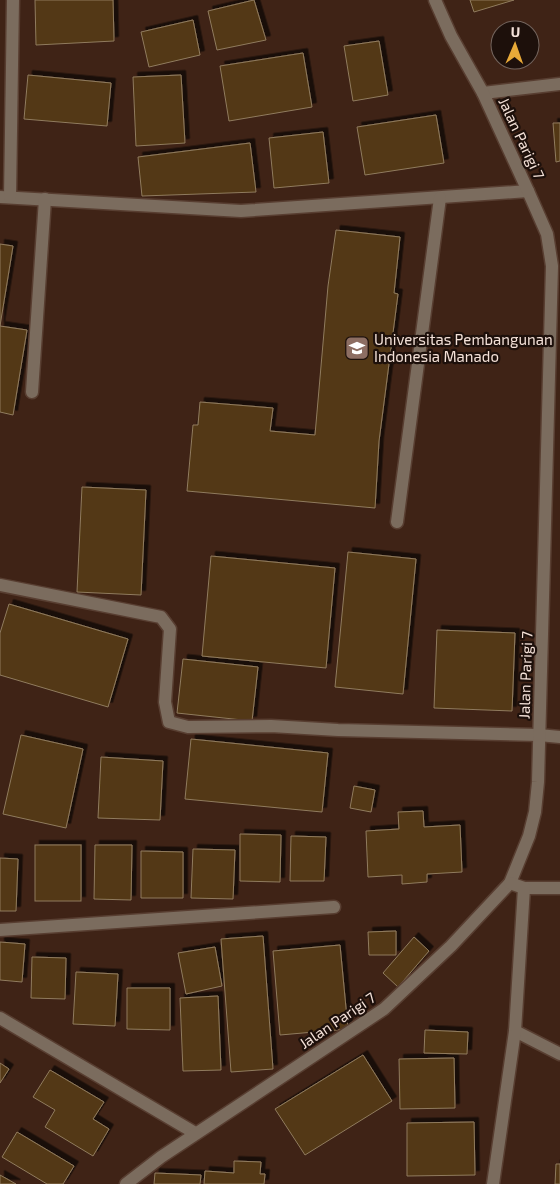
<svg xmlns="http://www.w3.org/2000/svg" width="560" height="1184" font-family="'Exo 2',sans-serif">
<style>
.building{fill:#523912;stroke:#907b5f;filter:url(#shadow)}
.lines{fill:none;stroke-linecap:round;stroke-linejoin:round}
.minor-casing{stroke:#583e31;stroke-width:15}
.minor{stroke:#7b6c5e;stroke-width:12}
.labels{text-anchor:middle;dominant-baseline:central;stroke-width:4.5;stroke-linejoin:round;paint-order:stroke}
.street-label{font-size:15px;fill:#f4e1d8;stroke:#1d100b}
.poi-label{font-size:15px;fill:#f4e1d8;stroke:#1d100b;text-anchor:start}
</style>
<defs>
<filter id="shadow"><feDropShadow dx="4.5" dy="-4.5" stdDeviation="0" flood-color="#0009"/></filter>
</defs>
<rect width="100%" height="100%" fill="#3f2316"/>
<g class="building">
<polygon points="35,0 113,0 114,41 36,45"/>
<polygon points="254,0 266,40 217,50 208,11"/>
<polygon points="470,0 514,0 474,12"/>
<polygon points="193,20 200,55 149,67 141,32"/>
<polygon points="379,41 388,95 353,101 344,46"/>
<polygon points="303,53 312,107 229,121 220,66"/>
<polygon points="28,75 111,83 107,126 24,119"/>
<polygon points="181,75 185,143 136,146 133,77"/>
<polygon points="436,115 444,163 365,175 357,127"/>
<polygon points="553,123 560,123 560,161 556,162"/>
<polygon points="323,132 329,183 274,188 269,138"/>
<polygon points="250,143 256,192 142,196 138,157"/>
<polygon points="336,230 400,237 394,293 398,294 379,441 375,508 187,491 193,425 198,425 200,402 273,408 270,431 315,435 328,286"/>
<polygon points="0,244 13,246 0,326 27,330 13,415 0,412"/>
<polygon points="82,487 146,490 141,595 77,592"/>
<polygon points="348,552 416,559 403,694 335,687"/>
<polygon points="211,556 335,568 326,668 202,656"/>
<polygon points="9,604 128,639 108,707 0,675 0,633"/>
<polygon points="437,630 515,633 512,711 434,708"/>
<polygon points="183,659 258,667 252,721 177,713"/>
<polygon points="21,735 83,749 66,828 3,814"/>
<polygon points="191,739 328,753 322,812 185,799"/>
<polygon points="101,757 163,761 160,820 98,818"/>
<polygon points="354,786 375,790 371,812 350,808"/>
<polygon points="423,811 424,827 460,825 462,872 427,874 427,882 402,884 402,875 368,877 366,831 399,829 398,812"/>
<polygon points="240,834 281,835 280,882 240,881"/>
<polygon points="291,836 326,837 324,881 290,881"/>
<rect x="35" y="845" width="46" height="56"/>
<polygon points="95,845 132,845 131,900 94,899"/>
<polygon points="193,849 235,850 233,899 191,898"/>
<polygon points="141,851 183,852 183,898 141,898"/>
<polygon points="0,858 18,859 16,911 0,911"/>
<polygon points="396,931 396,955 369,955 368,932"/>
<polygon points="263,936 273,1069 231,1072 221,939"/>
<polygon points="414,937 429,951 398,987 383,973"/>
<polygon points="0,942 25,944 22,982 0,980"/>
<polygon points="340,945 348,1029 280,1035 273,951"/>
<polygon points="215,947 222,986 186,994 178,953"/>
<polygon points="32,957 66,958 65,999 31,998"/>
<polygon points="76,972 118,974 115,1026 73,1024"/>
<polygon points="127,988 170,988 170,1030 127,1029"/>
<polygon points="218,996 221,1070 183,1071 180,998"/>
<polygon points="425,1030 468,1032 467,1054 424,1053"/>
<polygon points="363,1055 392,1101 305,1155 275,1109"/>
<polygon points="454,1058 455,1108 400,1109 399,1059"/>
<polygon points="0,1063 9,1069 0,1083"/>
<polygon points="50,1070 104,1102 93,1119 109,1129 93,1156 45,1127 55,1110 33,1097"/>
<polygon points="474,1122 475,1175 407,1176 407,1123"/>
<polygon points="17,1132 74,1166 63,1184 47,1184 2,1157"/>
<polygon points="234,1161 261,1162 260,1174 265,1174 264,1184 204,1184 205,1171 234,1173"/>
<polygon points="556,1164 560,1164 560,1184 555,1184"/>
<polygon points="155,1173 201,1175 200,1184 154,1184"/>
<polygon points="0,1175 16,1184 0,1184"/>
</g>
<g class="lines">
<g class="minor-casing">
<g id="minor">
<polyline points="483,93 560,84"/>
<polyline points="0,197 241,211 528,191"/>
<polyline points="10,197 13,0"/>
<polyline points="32,392 45,199"/>
<polyline points="397,522 440,198"/>
<polyline points="0,585 161,617 170,629 165,702 169,722 188,727 271,726 338,730 539,735 560,737"/>
<polyline points="524,888 560,888"/>
<polyline points="0,930 334,907"/>
<polyline points="0,1018 195,1133"/>
<polyline points="515,1031 560,1054"/>
<polyline points="126,1184 161,1157 384,1009 451,946 510,883 529,836 535,812 538,782 552,266 547,234 528,191 483,93 451,36 435,0"/>
<polyline points="493,1184 515,1031 524,888 510,883"/>
</g>
</g>
<use href="#minor" class="minor"/>
</g>
<defs>
<g id="university-square" transform="scale(1.25)"><rect x="-9" y="-9" width="18" height="18" rx="4" fill="#8d6e63" stroke="#1d100b"/><path d="M0-5L7-2L0 1L-7-2ZM-4 1L0 2.5L4 1V4Q0 6-4 4Z" fill="#fff"/></g>
</defs>
<g fill-rule="evenodd">
<use href="#university-square" x="357" y="348"/>
</g>
<g class="labels">
<g class="street-label">
<text transform="translate(522 138) rotate(65)">Jalan Parigi 7</text>
<text transform="translate(525 675) rotate(-88)">Jalan Parigi 7</text>
<text transform="translate(337 1020) rotate(-34)">Jalan Parigi 7</text>
</g>
<g class="poi-label">
<text x="374" y="339">Universitas Pembangunan<tspan x="374" dy="17">Indonesia Manado</tspan></text>
</g>
</g>
<g transform="translate(515 45) rotate(2)"><circle r="24" fill="#1d100b" stroke="#73645d"/>
<path d="M0-4L9 19L0 12L-9 19Z" fill="#e9aa38"/>
<text y="-8" font-size="14" font-weight="bold" text-anchor="middle" fill="#f4e1d8">U</text>
</g>
</svg>
